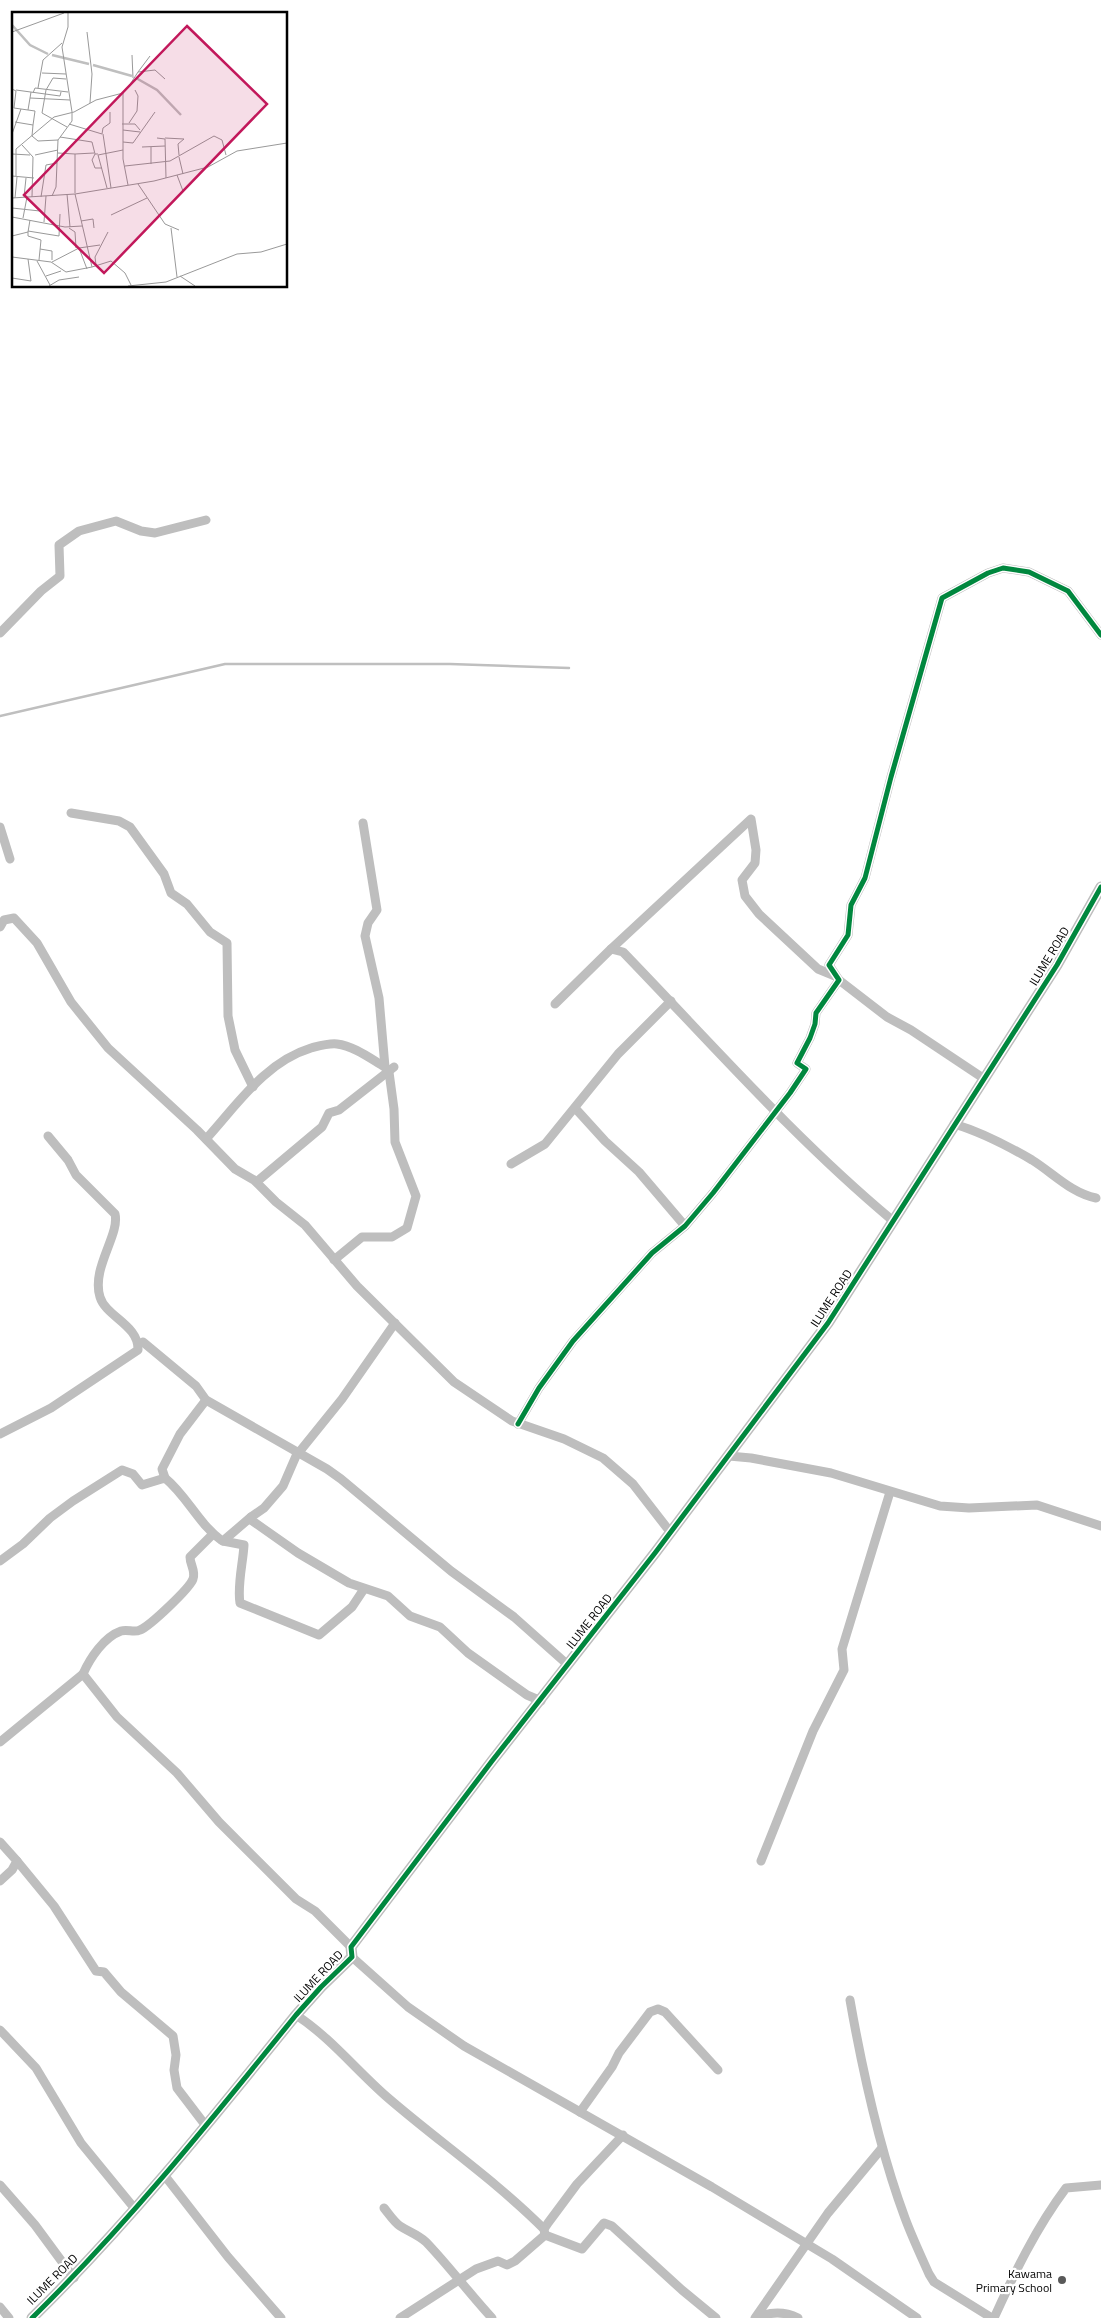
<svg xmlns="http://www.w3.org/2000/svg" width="1101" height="2318" font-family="'Titillium Web',sans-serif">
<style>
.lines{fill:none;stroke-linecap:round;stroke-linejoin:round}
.stream{stroke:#bfbfbf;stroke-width:2.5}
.minor{stroke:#bebebe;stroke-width:9}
.tertiary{stroke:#bebebe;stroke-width:11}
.cycleway-casing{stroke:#fff;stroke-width:8}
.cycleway{stroke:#00873e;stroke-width:5}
.poi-dot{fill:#595959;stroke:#fff;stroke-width:2}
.labels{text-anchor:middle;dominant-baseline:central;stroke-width:4.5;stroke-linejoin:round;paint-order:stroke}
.street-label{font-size:12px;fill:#000;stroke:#fff}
.poi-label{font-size:12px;fill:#000;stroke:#fff;text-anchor:end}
.inset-river{fill:none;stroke:#bfbfbf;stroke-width:2.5}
.inset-road{fill:none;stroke:#999;stroke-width:1}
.view{fill:#c2185b;fill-opacity:0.15;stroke:#c2185b;stroke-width:2.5}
.inset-edge{fill:none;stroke:#000;stroke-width:2.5}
</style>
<rect width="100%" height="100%" fill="#fff"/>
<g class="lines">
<polyline class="stream" points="0,716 225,664 450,664 569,668"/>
<g class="minor">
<polyline points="0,633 41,591 60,576 59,545 79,531 116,521 141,531 155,533 206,520"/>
<polyline points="71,813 119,821 130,827 164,874 171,893 187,904 210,932 227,943 228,1016 235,1050 253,1087"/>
<polyline points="0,827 10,859"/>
<polyline points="0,927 4,920 14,918 37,943 71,1002 108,1048 197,1130 235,1169 254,1180 276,1202 305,1225 357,1286 454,1382 512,1421 564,1439 603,1458 633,1484 671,1533"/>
<polyline points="611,949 751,819 756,850 755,863 742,880 745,896 759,914 818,969 835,976"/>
<polyline points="839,980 887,1017 911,1030 983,1078"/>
<path d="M 555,1004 L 611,949 L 623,952 C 711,1043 795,1139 892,1220"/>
<polyline points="575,1108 605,1141 639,1172 685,1226"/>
<path d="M 954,1124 C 981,1132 1008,1146 1032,1160 C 1053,1173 1071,1193 1096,1198"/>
<path d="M 206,1139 C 237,1105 265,1062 311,1048 C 319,1046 329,1043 337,1044 C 354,1046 371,1059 385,1067"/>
<polyline points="511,1164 545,1144 618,1054 671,1001"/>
<polyline points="260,1179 322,1127 329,1113 339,1110 394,1067"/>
<polyline points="334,1260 362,1237 392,1237 407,1228 416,1196 395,1142 394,1109 389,1072 385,1067 379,998 365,936 368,923 377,910 363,823"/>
<polyline points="395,1323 342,1399 296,1456 283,1486 264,1508 251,1517 251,1520 298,1553 349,1583 388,1596 410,1616 440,1627 468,1653 527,1695 541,1701"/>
<polyline points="143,1342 196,1386 206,1400 327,1469 341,1479 451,1571 514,1617 568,1665"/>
<polyline points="518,1424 539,1388 573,1341 652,1253 685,1226 713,1193 790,1093 806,1069 797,1063 810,1038 815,1024 816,1013 839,980 829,965 848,935 851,905 865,878 891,777 942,598 988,573 1003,568 1029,572 1068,591 1101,635"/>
<path d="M 0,1434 L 51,1408 L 138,1350 C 139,1325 106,1317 100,1297 C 91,1268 120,1235 115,1214 L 76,1175 L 68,1160 L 48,1136"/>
<polyline points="729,1456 751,1458 831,1473 940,1506 969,1508 1037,1505 1101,1526"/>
<polyline points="165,1478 162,1469 180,1434 206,1400"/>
<path d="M 223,1541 L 244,1545 C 243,1563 237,1586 240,1603 L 319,1635 L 352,1607 L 364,1589"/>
<path d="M 0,1561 L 23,1544 L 50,1518 L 73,1501 L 122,1470 L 133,1474 L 142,1485 L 165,1478 C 187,1496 198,1523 221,1540 L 223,1541 L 251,1517"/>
<path d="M 83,1674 C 90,1658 104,1637 121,1631 C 128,1629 134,1633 140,1630 C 150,1626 190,1588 193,1579 C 196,1571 190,1565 190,1557 L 213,1534"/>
<polyline points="0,1742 83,1674 117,1717 177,1773 219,1822 296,1899 315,1911 351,1947"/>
<polyline points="0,1842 17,1861 12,1870 0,1881"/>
<polyline points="17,1861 54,1906 96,1971 104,1972 121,1992 173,2036 176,2055 174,2070 177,2088 206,2126"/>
<polyline points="761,1861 813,1731 844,1670 842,1649 890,1492"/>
<polyline points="352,1957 408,2007 464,2046 712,2187 832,2259 917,2318"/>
<path d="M 850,2000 C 863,2074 879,2148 905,2218 C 912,2237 921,2256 929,2274 L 934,2282 L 992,2318"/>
<path d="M 296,2015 C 330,2037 356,2070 387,2097 C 439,2142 495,2180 544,2229"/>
<polyline points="0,2030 36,2068 81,2143 135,2209"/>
<polyline points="580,2112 612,2067 619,2053 650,2012 658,2009 665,2012 718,2070"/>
<polyline points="165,2176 228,2257 281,2318"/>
<polyline points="0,2185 35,2225 74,2278"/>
<path d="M 384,2208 C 389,2214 394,2222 400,2226 C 409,2232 417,2234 426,2242 C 449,2266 469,2293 492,2318"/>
<polyline points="545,2235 582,2249 604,2223 612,2226 682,2290 716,2318"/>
<polyline points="0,2307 9,2318"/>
<polyline points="400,2318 476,2269 498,2261 507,2265 515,2261 545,2235 544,2229 548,2223 577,2184 623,2135"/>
<path d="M 798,2318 C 784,2311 769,2312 755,2318 L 828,2213 L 882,2148"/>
<path d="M 994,2318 C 1015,2272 1036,2228 1066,2188 L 1101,2185"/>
</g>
<path class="tertiary" d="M 32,2318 C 128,2224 212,2119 296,2015 L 321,1987 L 352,1957 L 351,1947 L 492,1761 L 655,1553 L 828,1323 L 1057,965 L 1101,887"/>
<g class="cycleway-casing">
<g id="cycleway">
<polyline points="518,1424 539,1388 573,1341 652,1253 685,1226 713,1193 790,1093 806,1069 797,1063 810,1038 815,1024 816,1013 839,980 829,965 848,935 851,905 865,878 891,777 942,598 988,573 1003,568 1029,572 1068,591 1101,635"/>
<path d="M 32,2318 C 128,2224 212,2119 296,2015 L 321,1987 L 352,1957 L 351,1947 L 492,1761 L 655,1553 L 828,1323 L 1057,965 L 1101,887"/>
</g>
</g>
<use href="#cycleway" class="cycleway"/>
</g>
<circle class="poi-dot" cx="1062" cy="2280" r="5"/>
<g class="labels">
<g class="street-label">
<text transform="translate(1049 956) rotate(-59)">ILUME ROAD</text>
<text transform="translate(831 1298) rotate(-57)">ILUME ROAD</text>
<text transform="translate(589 1621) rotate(-52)">ILUME ROAD</text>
<text transform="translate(318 1976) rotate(-47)">ILUME ROAD</text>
<text transform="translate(52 2279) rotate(-45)">ILUME ROAD</text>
</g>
<g class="poi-label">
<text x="1052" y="2273">Kawama<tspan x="1052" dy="14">Primary School</tspan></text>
</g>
</g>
<g transform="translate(12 12)">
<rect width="275" height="275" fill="#fff"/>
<path class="inset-river" d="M 0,13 L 18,33 L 36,42M 40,43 L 77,52M 81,53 L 120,64M 124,66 L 145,78 L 169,103"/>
<path class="inset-road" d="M 56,1 L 56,15 L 50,35 L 60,100M 0,20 L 52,1M 75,20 L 80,62 L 78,91M 120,43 L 121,66M 126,60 L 138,44M 30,61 L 54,62M 54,67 L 41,66 L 34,78 L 30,101 L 55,115M 26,76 L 31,48 L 50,31M 0,77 L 4,79 L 2,96 L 23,99 L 21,113M 115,77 L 126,60 L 143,58 L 153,67M 4,78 L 48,84 L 49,80M 21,81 L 23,76 L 56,80M 18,86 L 58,88M 16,98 L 19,80M 3,110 L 21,113 L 20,124 L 26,129 L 46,128M 117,111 L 125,99 L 126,84 L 123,78M 57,112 L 90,122 L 91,116 L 98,111 L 98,100M 110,112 L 123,112 L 128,118M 111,118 L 128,120M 0,122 L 9,97M 91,122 L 99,176M 48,125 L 80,130 L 83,142 L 86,142M 145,126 L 153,127 L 154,166M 153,126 L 172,127 L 166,132 L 167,143M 111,130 L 121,131 L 143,100M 10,133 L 21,145 L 20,185M 130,135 L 153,134M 46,141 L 63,142 L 63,181M 0,142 L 18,143M 63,142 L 82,141M 83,142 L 80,148 L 83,156 L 90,156M 23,143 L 46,138M 167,145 L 171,162M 139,152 L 139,135M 113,154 L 158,149 L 202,124 L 210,128 L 214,143M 165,163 L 171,179M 0,164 L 22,166M 4,164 L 4,137 L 42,105 L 62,100 L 84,88 L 111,81 L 111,147 L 116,173M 126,172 L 153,212 L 167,218M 95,176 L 86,143 L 111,138M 55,182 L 58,215M 40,184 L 44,175 L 45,151M 12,185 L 14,166M 29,185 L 34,153 L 45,151 L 46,128 L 60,109 L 60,101M 0,186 L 63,182 L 142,169 L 196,155 L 225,139 L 275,131M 3,186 L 5,165M 0,196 L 28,199M 99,203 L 135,186M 0,205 L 53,215 L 70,214M 11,206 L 15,185M 69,209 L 81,207 L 82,216M 32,210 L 34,184M 57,216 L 63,220 L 64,236M 159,216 L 165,265M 16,219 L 47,224 L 48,202M 16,220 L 16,224 L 29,228 L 27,248M 0,224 L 16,220 L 18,208M 0,227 L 0,244M 28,237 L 40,239 L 40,248M 0,245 L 39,250 L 54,260 L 80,255 L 63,182M 25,249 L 38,273M 40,250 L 67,236M 84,253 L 83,245 L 96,220M 80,255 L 99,249 L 113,261 L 119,273M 75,257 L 67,236 L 88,233M 34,264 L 49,259M 168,264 L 183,274M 0,266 L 19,269 L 16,247M 37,274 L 47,268 L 67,265M 116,274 L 154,270 L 225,242 L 249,240 L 275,232"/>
<path class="view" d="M 175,14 L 255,92 L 92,261 L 12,183 Z"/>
<rect width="275" height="275" class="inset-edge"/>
</g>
</svg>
